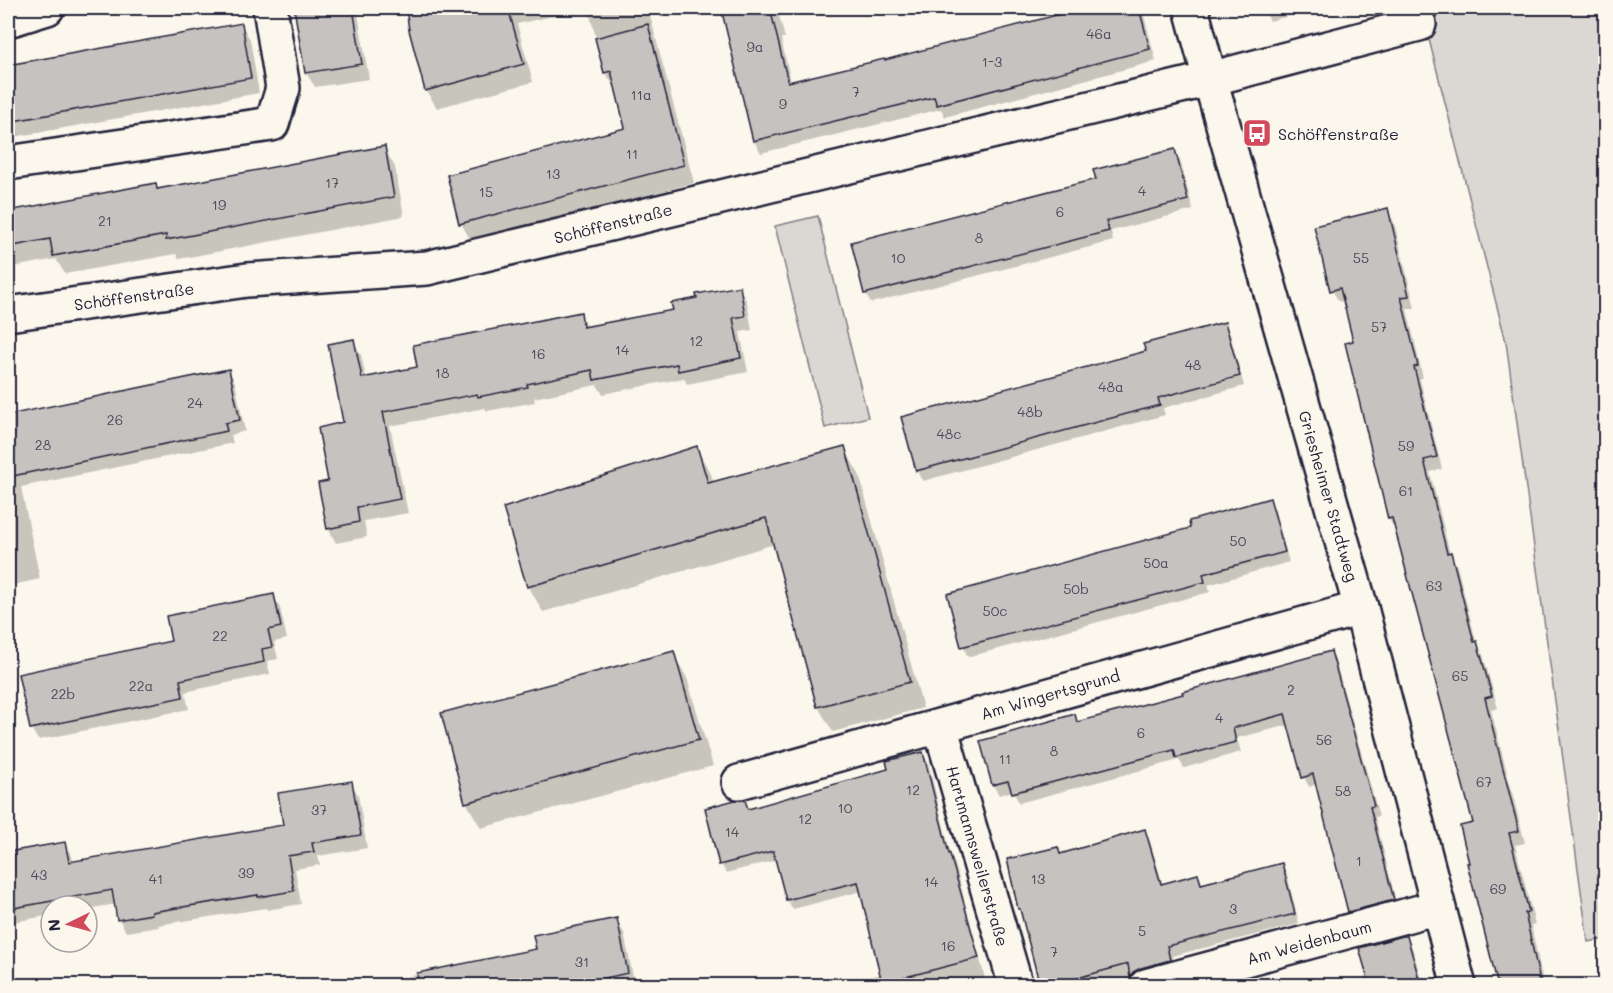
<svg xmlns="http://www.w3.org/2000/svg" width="1613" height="993" font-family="Mali,sans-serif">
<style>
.green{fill:#dbd8d3;stroke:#7e7d87;stroke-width:1.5}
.shadow{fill:#0003}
.building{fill:#c6c2c0;stroke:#22223b;stroke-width:1.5}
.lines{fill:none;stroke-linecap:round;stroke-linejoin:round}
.minor-casing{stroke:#22223b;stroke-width:38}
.minor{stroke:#fbf7ec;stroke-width:33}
.labels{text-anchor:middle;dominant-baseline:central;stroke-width:5;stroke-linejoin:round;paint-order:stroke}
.number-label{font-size:14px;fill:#4b4a5c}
.poi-label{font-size:16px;fill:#22223b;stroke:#fbf7ec;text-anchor:start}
.street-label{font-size:16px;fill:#22223b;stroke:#fbf7ec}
</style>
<rect width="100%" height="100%" fill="#fbf7ec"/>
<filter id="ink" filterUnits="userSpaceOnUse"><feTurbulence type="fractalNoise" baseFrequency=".0167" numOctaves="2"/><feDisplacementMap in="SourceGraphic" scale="12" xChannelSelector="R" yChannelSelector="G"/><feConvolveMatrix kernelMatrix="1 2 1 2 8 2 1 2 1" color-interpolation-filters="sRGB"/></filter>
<g filter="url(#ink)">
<g class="green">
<polygon points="1421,8 1605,8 1605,939 1588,942 1506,342"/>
<polygon points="818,216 868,417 825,428 775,226"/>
</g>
<g class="shadow">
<polygon points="295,8 357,8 369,79 315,87 306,73"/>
<polygon points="407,8 648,8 694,183 471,241 461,223 627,129 616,90 605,72 588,8 517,24 533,82 437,108 426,90 411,30"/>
<polygon points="722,8 777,8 785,38 781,38 791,83 884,61 1084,9 1083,8 1142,8 1156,61 945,117 941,109 761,153 754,141"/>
<polygon points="1262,8 1320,8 1270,21"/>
<polygon points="241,25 250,39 259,93 8,138 8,66"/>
<polygon points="384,148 395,167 404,216 179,259 176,254 65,274 56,259 8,268 8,213 155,185 158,191"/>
<polygon points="1174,150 1180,160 1193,210 1111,231 1113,241 871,303 865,293 1097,180"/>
<polygon points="1387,210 1394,222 1415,308 1407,309 1423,378 1420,378 1420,380 1442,469 1430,472 1450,554 1457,566 1477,645 1483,655 1498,708 1491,710 1525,843 1515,845 1535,924 1531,925 1544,986 1500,986 1475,824 1396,531 1389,519 1355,342 1345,300 1339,302 1332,290"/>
<polygon points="739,288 747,302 752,330 740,332 748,372 687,384 684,378 603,394 597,385 534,398 535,402 487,411 485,408 390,426 408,513 364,521 367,537 336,543 328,528 329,483 345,424 353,341 361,355 366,378 419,368 580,314 588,328 674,311"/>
<polygon points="1224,324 1230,334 1244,386 1163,408 1165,415 923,481 917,471 1148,352"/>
<polygon points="228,370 235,382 245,431 231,435 233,443 21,487 40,579 8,586 8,427"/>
<polygon points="696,448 711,474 714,483 844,448 859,474 923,708 833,732 818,707 775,544 543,612 528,586"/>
<polygon points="1270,500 1275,510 1289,562 1208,585 1210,592 968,657 963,647 948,595 1192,529"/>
<polygon points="273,595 280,608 287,639 274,642 278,659 267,661 270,674 185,692 189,709 38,740 31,728 173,642"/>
<polygon points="673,653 687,678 713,766 481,828 466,802"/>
<polygon points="1331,653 1336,663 1379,816 1375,817 1398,910 1355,921 1350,911 1317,784 1309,787 1304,777 1289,725 1237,738 1241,752 1184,768 1179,760 1019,803 1013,791 999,795 993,785 1074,716 1078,723 1185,695"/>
<polygon points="922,753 928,762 952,860 955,864 987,986 865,986 863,978 882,974 862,891 793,909 787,900 777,860 726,873 721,864 745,801 749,810 890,770"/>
<polygon points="351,782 358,795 367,848 318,856 320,865 295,869 301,904 267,910 266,908 158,925 159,927 126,932 119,919 116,904 87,909 87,906 51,906 51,915 8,923 8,853 64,843 72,856 73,863 285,826"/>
<polygon points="1144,831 1150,841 1163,885 1198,876 1203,885 1281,865 1287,874 1299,924 1172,956 1175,970 1136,986 1041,986 1058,849 1061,855"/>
<polygon points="616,920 624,933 635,986 362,986 538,950"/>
<polygon points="1407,937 1412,947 1423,986 1333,986 1369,976"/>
</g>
<g class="building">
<polygon points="294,8 353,8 362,64 305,73"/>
<polygon points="406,8 508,8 524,64 425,91 409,30"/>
<polygon points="721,8 770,8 788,82 884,59 885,60 1083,8 1139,8 1150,49 937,105 934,97 753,141"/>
<polygon points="242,23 251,78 8,122 8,65"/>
<polygon points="648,24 684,165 459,224 447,175 625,128 611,71 604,73 595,38"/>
<polygon points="385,146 394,197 166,240 166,235 53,256 50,239 8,247 8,211 156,183 157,189"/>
<polygon points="1175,149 1188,200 1106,221 1109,231 864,294 851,242 1096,179 1093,170"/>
<polygon points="1388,208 1409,296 1401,297 1418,366 1414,367 1437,457 1424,460 1447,553 1451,552 1474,642 1477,641 1492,696 1485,698 1519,831 1509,833 1529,912 1525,913 1541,986 1498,986 1467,863 1469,863 1460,826 1473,823 1392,518 1388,519 1345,343 1353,341 1340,288 1330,291 1314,226"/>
<polygon points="740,286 745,316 733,318 741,358 678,371 677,364 594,380 592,370 527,384 528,387 478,397 477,394 383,412 400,499 357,507 359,522 327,529 318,483 328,481 318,428 343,422 328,344 354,339 362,378 417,367 413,345 581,312 583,327 673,310 671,303 697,298 696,294"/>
<polygon points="1225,322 1240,376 1158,398 1160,405 916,471 901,417 1146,351 1143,344"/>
<polygon points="229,369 240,420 225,423 227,431 8,477 8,415"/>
<polygon points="697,446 708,483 845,446 910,682 817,707 766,518 527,587 503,508"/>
<polygon points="1270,498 1285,552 1203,574 1205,582 961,647 947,594 1190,528 1189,521"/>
<polygon points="274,594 281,627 268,630 272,647 262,649 264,662 180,680 183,697 30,729 18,674 171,641 166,616"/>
<polygon points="674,651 699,740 465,803 441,713"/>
<polygon points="1331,651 1374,806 1370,807 1394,900 1348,912 1313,774 1302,778 1285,714 1233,728 1236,742 1176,758 1174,750 1012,793 1008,781 992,785 980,741 1075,714 1077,722 1183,694 1182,692"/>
<polygon points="923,752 949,854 950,854 979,958 882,983 858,882 786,900 773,851 719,865 705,808 735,800 745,800 748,809 888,769 886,761"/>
<polygon points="352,781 361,835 312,843 314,852 288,856 294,891 258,897 258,895 152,912 152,914 117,920 112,890 8,909 8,852 65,842 69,862 283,825 278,793"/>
<polygon points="1145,829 1161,884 1198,874 1201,884 1282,863 1295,914 1167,946 1170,960 1141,968 1133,972 1130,978 1128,964 1048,986 1040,986 1020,909 1018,909 1007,859 1058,847 1060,854"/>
<polygon points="617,918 628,973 569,986 419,986 417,973 536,949 533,935"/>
<polygon points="1403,936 1407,936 1421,986 1370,986 1359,948"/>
</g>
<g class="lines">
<g class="minor-casing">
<g id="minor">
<polyline points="1191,8 1210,79 1361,608 1459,986"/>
<polyline points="8,20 47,8"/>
<polyline points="8,163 272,124 283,88 270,8"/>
<polyline points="8,314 247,280 427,268 1210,79 1419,24"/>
<polyline points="940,726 1016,986"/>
<polyline points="739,782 1361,608"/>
<polyline points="1146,986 1438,907"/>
</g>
</g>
<use href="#minor" class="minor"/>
</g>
</g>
<defs>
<g id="bus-square" transform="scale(1.5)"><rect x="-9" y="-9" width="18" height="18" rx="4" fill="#d1495b" stroke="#fbf7ec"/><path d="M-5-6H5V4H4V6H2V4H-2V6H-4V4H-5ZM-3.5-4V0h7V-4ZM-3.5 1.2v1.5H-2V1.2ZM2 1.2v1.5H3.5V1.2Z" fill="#fff"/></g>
</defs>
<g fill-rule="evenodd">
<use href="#bus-square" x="1257" y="133"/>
</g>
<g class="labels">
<g class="number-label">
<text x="1099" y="33">46a</text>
<text x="755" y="46">9a</text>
<text x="992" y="61">1-3</text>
<text x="856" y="91">7</text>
<text x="641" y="94">11a</text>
<text x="783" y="103">9</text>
<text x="632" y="153">11</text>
<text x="553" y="173">13</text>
<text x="332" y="182">17</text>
<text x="1142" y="190">4</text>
<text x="486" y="191">15</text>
<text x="219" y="204">19</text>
<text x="1060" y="211">6</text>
<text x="105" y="220">21</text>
<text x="979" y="237">8</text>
<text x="898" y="257">10</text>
<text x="1361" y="257">55</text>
<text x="1379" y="326">57</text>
<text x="696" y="340">12</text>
<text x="622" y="349">14</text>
<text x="538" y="353">16</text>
<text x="1193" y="364">48</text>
<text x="442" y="372">18</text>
<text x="1111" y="386">48a</text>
<text x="195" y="402">24</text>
<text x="1030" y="411">48b</text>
<text x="115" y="419">26</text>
<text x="949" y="433">48c</text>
<text x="43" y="444">28</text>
<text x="1406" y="445">59</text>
<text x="1406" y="490">61</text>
<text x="1238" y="540">50</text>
<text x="1156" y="562">50a</text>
<text x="1434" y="585">63</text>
<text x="1076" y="588">50b</text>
<text x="995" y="610">50c</text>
<text x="220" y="635">22</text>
<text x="1460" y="675">65</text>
<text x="141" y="685">22a</text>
<text x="1291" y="689">2</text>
<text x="63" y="693">22b</text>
<text x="1219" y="717">4</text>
<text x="1141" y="732">6</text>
<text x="1324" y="739">56</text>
<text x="1054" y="750">8</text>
<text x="1005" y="758">11</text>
<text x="1484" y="781">67</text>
<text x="913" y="789">12</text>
<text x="1343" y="790">58</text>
<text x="845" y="807">10</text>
<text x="319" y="809">37</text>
<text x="805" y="818">12</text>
<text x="732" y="831">14</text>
<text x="1359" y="860">1</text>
<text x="246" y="872">39</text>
<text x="39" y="874">43</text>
<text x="156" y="878">41</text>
<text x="1038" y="878">13</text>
<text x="931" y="881">14</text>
<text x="1498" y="888">69</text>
<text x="1233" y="908">3</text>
<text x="1142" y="930">5</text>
<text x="948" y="945">16</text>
<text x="1054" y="951">7</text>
<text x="582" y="961">31</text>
</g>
<g class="poi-label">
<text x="1278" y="133">Schöffenstraße</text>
</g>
<g class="street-label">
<text transform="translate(613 223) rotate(-14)">Schöffenstraße</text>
<text transform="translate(134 296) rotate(-8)">Schöffenstraße</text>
<text transform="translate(1329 496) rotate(74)">Griesheimer Stadtweg</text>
<text transform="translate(1050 694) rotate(-16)">Am Wingertsgrund</text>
<text transform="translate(978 856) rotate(74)">Hartmannsweilerstraße</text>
<text transform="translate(1309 942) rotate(-15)">Am Weidenbaum</text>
</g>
</g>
<rect width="1613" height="993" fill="none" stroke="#fbf7ec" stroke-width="30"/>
<rect x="15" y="15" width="1583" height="963" fill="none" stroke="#22223b" stroke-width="2" filter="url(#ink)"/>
<g transform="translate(69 924) rotate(265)"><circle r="28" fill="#fbf7ec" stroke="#a4a2a5" stroke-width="1.5"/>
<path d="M0-4.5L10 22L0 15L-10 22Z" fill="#d1495b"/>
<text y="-9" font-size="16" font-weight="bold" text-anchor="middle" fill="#22223b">N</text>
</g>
</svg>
